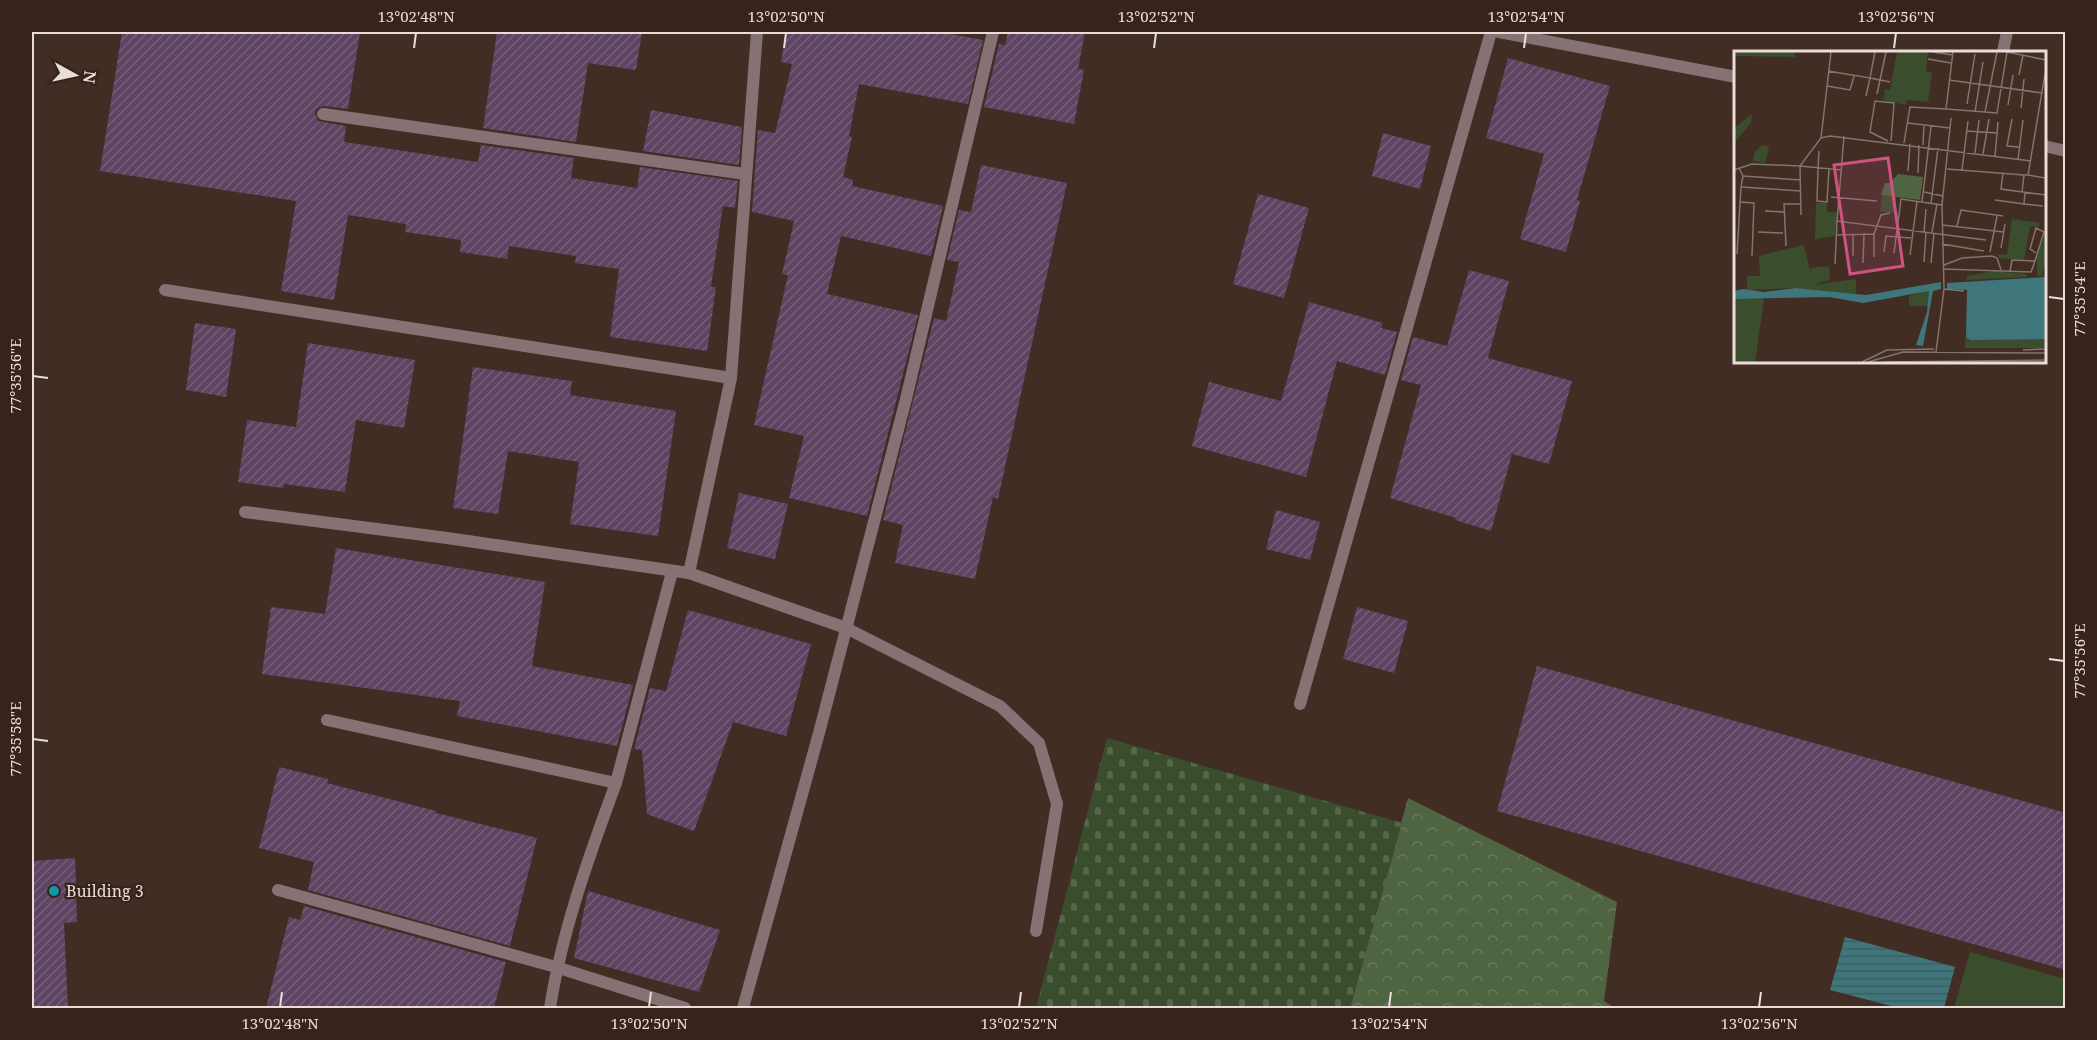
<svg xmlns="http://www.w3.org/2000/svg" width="2097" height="1040" font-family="'Noto Serif',serif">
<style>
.green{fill:#3a4e2e}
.forest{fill:url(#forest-crowns)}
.cemetery{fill:url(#cemetery-stones)}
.water{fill:url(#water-rules)}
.building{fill:url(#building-hatch)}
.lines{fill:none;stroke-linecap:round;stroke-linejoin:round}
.minor{stroke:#867174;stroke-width:12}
.ticks{fill:none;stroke:#eadcd7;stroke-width:2}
.culture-dot{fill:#0f9aa8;stroke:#37231c;stroke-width:2}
.labels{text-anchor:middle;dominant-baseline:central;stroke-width:4.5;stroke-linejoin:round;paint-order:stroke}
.poi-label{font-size:16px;fill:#eadcd7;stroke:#37231c;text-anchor:start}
.inset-road{fill:none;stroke:#85736c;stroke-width:1.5}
.view{fill:#ce5380;fill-opacity:0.15;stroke:#ce5380;stroke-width:3}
.inset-edge{fill:none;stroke:#eadcd7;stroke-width:3}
.neatline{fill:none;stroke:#eadcd7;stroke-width:2}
.ticks-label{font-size:15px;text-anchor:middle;fill:#eadcd7}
</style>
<defs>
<pattern id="forest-crowns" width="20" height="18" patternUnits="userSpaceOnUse" patternTransform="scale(1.5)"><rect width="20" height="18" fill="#4f6542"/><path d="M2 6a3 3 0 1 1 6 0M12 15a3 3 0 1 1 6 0" fill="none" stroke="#687a5d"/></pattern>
<pattern id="cemetery-stones" width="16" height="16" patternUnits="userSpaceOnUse" patternTransform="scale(1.5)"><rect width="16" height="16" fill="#3a4e2e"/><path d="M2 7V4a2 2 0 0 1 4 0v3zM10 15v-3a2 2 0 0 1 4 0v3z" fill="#57674c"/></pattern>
<pattern id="water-rules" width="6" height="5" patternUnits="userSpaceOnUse" patternTransform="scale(1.5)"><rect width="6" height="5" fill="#3e767b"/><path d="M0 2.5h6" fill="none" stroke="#425c5e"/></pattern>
<pattern id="building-hatch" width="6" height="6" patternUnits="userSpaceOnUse" patternTransform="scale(1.5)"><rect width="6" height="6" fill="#5e4462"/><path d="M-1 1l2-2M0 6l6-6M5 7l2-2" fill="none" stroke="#755e78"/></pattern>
</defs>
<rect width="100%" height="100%" fill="#422d25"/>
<polygon class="green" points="1970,952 2065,979 2065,1008 1954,1008"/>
<polygon class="forest" points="1408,798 1617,902 1604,1001 1615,1008 1350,1008"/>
<polygon class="cemetery" points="1107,738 1402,823 1350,1008 1036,1008"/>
<polygon class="water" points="1845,937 1955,967 1944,1008 1899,1008 1830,990"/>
<g class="building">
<polygon points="122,32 360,32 348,109 324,106 317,108 315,112 318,121 346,126 344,142 478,162 481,145 574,158 571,178 637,188 640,167 738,181 735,208 723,206 711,287 716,287 707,351 610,337 619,269 575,263 576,256 509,246 507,259 460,252 461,240 405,232 406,224 348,215 334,300 281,291 296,201 100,171"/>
<polygon points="497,32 642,32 636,70 588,63 576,142 483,128"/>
<polygon points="786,32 940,32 983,40 968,104 859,84 849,136 852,137 843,177 853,180 852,186 943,206 931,256 841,236 827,294 918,315 867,516 789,498 804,436 754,425 788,275 782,274 794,221 752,212 758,130 775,133 792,64 781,62"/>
<polygon points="1008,32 1085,32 1078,69 1084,70 1074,124 984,107 999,44 1005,45"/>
<polygon points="1508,58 1610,86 1577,200 1580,201 1566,252 1520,239 1544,154 1486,138"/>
<polygon points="651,110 742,127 739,165 643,151"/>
<polygon points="1383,133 1431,146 1420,189 1372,176"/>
<polygon points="981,165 1067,183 998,499 993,497 975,579 895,563 903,525 883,520 934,318 946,321 959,262 947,260 959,210 971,212"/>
<polygon points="1258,194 1309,208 1284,298 1233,284"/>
<polygon points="1469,270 1509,281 1488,358 1572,381 1549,464 1512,454 1491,531 1455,520 1456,518 1390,498 1421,385 1401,380 1413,337 1447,346"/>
<polygon points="1309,302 1383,323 1381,328 1397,332 1385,375 1337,361 1306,477 1192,446 1209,382 1281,401"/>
<polygon points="195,323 236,329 226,397 186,390"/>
<polygon points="308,343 415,360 404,428 356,420 345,492 284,484 283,488 238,482 247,420 296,427"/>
<polygon points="473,367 572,381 570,395 676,411 658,536 570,524 579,462 508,451 498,514 453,508"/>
<polygon points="739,493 788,504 775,559 727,548"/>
<polygon points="1276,510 1320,522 1310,560 1266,549"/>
<polygon points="336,548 545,582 532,666 633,685 617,746 457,716 460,701 262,674 271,607 325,614"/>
<polygon points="1357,607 1408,621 1394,673 1343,659"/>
<polygon points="688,610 811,644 786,736 733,722 694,831 647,814 642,750 634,749 650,688 666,691"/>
<polygon points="1537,666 2066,813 2066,970 1497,811"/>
<polygon points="279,767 328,779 327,783 436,811 436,813 537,838 510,946 308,890 314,862 259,848"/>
<polygon points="75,858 77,922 64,923 68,1008 32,1008 32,861"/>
<polygon points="588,891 720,930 699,992 574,958"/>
<polygon points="304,906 506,962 494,1008 266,1008 289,917 300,920"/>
</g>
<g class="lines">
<g class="minor">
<polyline points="757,32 731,378 689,573 846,628 1000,706 1039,743 1057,804 1036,931"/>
<polyline points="1499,32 1736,77"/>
<polyline points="2003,52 2007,32"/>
<polyline points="323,114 745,174"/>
<polyline points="2044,146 2066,151"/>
<polyline points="165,290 731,378"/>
<polyline points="245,512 447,538 689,573"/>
<polyline points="1300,704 1491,32"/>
<path d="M 327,720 L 616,783 C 589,856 562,931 550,1008"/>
<polyline points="616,783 672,572"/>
<polyline points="278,890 556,967 685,1008"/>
<polyline points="743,1008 819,733 906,399 993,32"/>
</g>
</g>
<path class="ticks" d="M 414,48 L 416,33M 784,48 L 786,33M 1154,48 L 1156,33M 1524,48 L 1526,33M 1894,48 L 1896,33M 2049,297 L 2064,299M 33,376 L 48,378M 2049,659 L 2064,661M 33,739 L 48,741M 280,1007 L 282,992M 649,1007 L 651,992M 1019,1007 L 1021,992M 1389,1007 L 1391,992M 1759,1007 L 1761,992"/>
<circle class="culture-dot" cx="54" cy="891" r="6"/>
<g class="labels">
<g class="poi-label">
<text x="66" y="891">Building 3</text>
</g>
</g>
<g transform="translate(1734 51)">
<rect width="312" height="312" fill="#422d25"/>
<path d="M 163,1 L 194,1 L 192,20 L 198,22 L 194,51 L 173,49 L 171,54 L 149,49 L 151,38 L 156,39 ZM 28,94 L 35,96 L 31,112 L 19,110 L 21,101 ZM 82,152 L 93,152 L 93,161 L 103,161 L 101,185 L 81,188 ZM 278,168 L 306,172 L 305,176 L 296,175 L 290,209 L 265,207 L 263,203 L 273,204 ZM 70,194 L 79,234 L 122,228 L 122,243 L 62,237 L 13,239 L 13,225 L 26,225 L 25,205 ZM 260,220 L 291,223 L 294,226 L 233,229 L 233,225 ZM 195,239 L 194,255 L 175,255 L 175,245 ZM 9,246 L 30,248 L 21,311 L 0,311 L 0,248 ZM 231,286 L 312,288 L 312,297 L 231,297 Z" fill="#3a4e2e"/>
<path d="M 164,123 L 189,126 L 186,149 L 147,144 L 151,132 L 156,132 Z" fill="#4f6542"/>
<path d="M 95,215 L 96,229 L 78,234 L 76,217 Z" fill="#3a4e2e"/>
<path d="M 0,1 L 61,1 L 61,6 L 0,5 ZM 148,144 L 162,146 L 160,162 L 146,160 Z" fill="#3a4e2e"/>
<path d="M 18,63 L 17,72 L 0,92 L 0,77 ZM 312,179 L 312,207 L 308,225 L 303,225 L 303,204 Z" fill="#3a4e2e"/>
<path d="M 312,226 L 312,288 L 236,289 L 232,286 L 233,239 L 213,238 L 213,232 ZM 207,231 L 207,238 L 199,240 L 189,295 L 182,294 L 193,261 L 195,240 L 129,252 L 95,246 L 0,248 L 0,240 L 9,238 L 30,241 L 62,237 L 132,244 Z" fill="#3e767b"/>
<path class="inset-road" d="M 199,1 L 219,4M 194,8 L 217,12M 94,20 L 136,27 L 141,1M 285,24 L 289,4M 215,29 L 308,42M 93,35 L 116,39 L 120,25M 143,43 L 146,29 L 156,31M 132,45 L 136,27 L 146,29 L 152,1M 233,53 L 241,3M 274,54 L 279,24M 287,57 L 290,28M 212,58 L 251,61 L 263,1M 241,61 L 249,11M 251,61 L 263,62 L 273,1 L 312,9M 278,68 L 273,95 L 285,96M 174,72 L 216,77M 233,80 L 263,82M 87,87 L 97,1M 154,90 L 136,81 L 141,50 L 160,52 L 157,90M 170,92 L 176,56 L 212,58 L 219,1M 189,94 L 190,74M 241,102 L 245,69M 249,103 L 255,68M 261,105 L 264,71M 284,108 L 289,69M 5,117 L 9,125 L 67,129M 84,118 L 83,150 L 93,151 L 95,118M 84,118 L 85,100M 213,118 L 290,124M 0,119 L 18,113 L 66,115 L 87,87 L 96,85 L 297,110M 228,119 L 234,70M 174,120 L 176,93M 184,122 L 185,94M 269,122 L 267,138 L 312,144M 294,124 L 312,127M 9,125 L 7,136 L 67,140M 190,141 L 209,145M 288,141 L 290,124 L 294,124 L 312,17M 291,141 L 290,153 L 309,155M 97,146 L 143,150M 261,149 L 290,153M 6,151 L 20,152 L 18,205M 188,151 L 197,75M 197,152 L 204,97M 31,160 L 50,161M 67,164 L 66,115 L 108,119M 103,170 L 110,85M 208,174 L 270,181M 223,175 L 227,159 L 269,165M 24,181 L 49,182M 190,181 L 192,158M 198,181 L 203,153M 140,183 L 140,206M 103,184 L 140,183 L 147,164 L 156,162M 208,193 L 250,200M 52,195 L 50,153 L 67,153M 267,197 L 271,173M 150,201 L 152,185 L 177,187M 256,201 L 263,165M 160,202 L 167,148 L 208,154M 3,203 L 7,136M 176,204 L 183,150M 119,205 L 119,183M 301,210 L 310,181 L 302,177 L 296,198 L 302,202M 190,211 L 192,181M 129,212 L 130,182M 197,212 L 200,182M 101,213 L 103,170 L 252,189M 210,214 L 228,207 L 258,205 L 263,207 L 267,219M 210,218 L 297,221 L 301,210 L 278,209 L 276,220M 210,238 L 230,240M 289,299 L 312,298M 202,301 L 210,238 L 208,154 L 217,67M 128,311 L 153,299 L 200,298M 134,311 L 169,301 L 312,302M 151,311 L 312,309"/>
<path class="view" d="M 154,107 L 169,215 L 116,223 L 100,114 Z"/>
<rect width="312" height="312" class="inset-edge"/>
</g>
<rect width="2097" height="1040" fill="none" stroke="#37231c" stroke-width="66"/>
<g transform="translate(75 75) rotate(98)" stroke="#37231c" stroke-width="4.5" paint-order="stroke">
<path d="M0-4.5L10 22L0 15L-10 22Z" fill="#eadcd7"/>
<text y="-9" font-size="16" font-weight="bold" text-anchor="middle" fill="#eadcd7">N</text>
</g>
<rect x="33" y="33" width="2031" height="974" class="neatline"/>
<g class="ticks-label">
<text x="416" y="22">13°02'48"N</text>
<text x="786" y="22">13°02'50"N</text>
<text x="1156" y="22">13°02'52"N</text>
<text x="1526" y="22">13°02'54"N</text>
<text x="1896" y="22">13°02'56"N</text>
<text transform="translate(2080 299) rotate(-90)" y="5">77°35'54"E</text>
<text transform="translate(16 376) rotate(-90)" y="5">77°35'56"E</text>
<text transform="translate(2080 661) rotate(-90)" y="5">77°35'56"E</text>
<text transform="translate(16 739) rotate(-90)" y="5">77°35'58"E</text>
<text x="280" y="1029">13°02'48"N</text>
<text x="649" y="1029">13°02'50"N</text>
<text x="1019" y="1029">13°02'52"N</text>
<text x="1389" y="1029">13°02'54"N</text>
<text x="1759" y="1029">13°02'56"N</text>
</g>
</svg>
